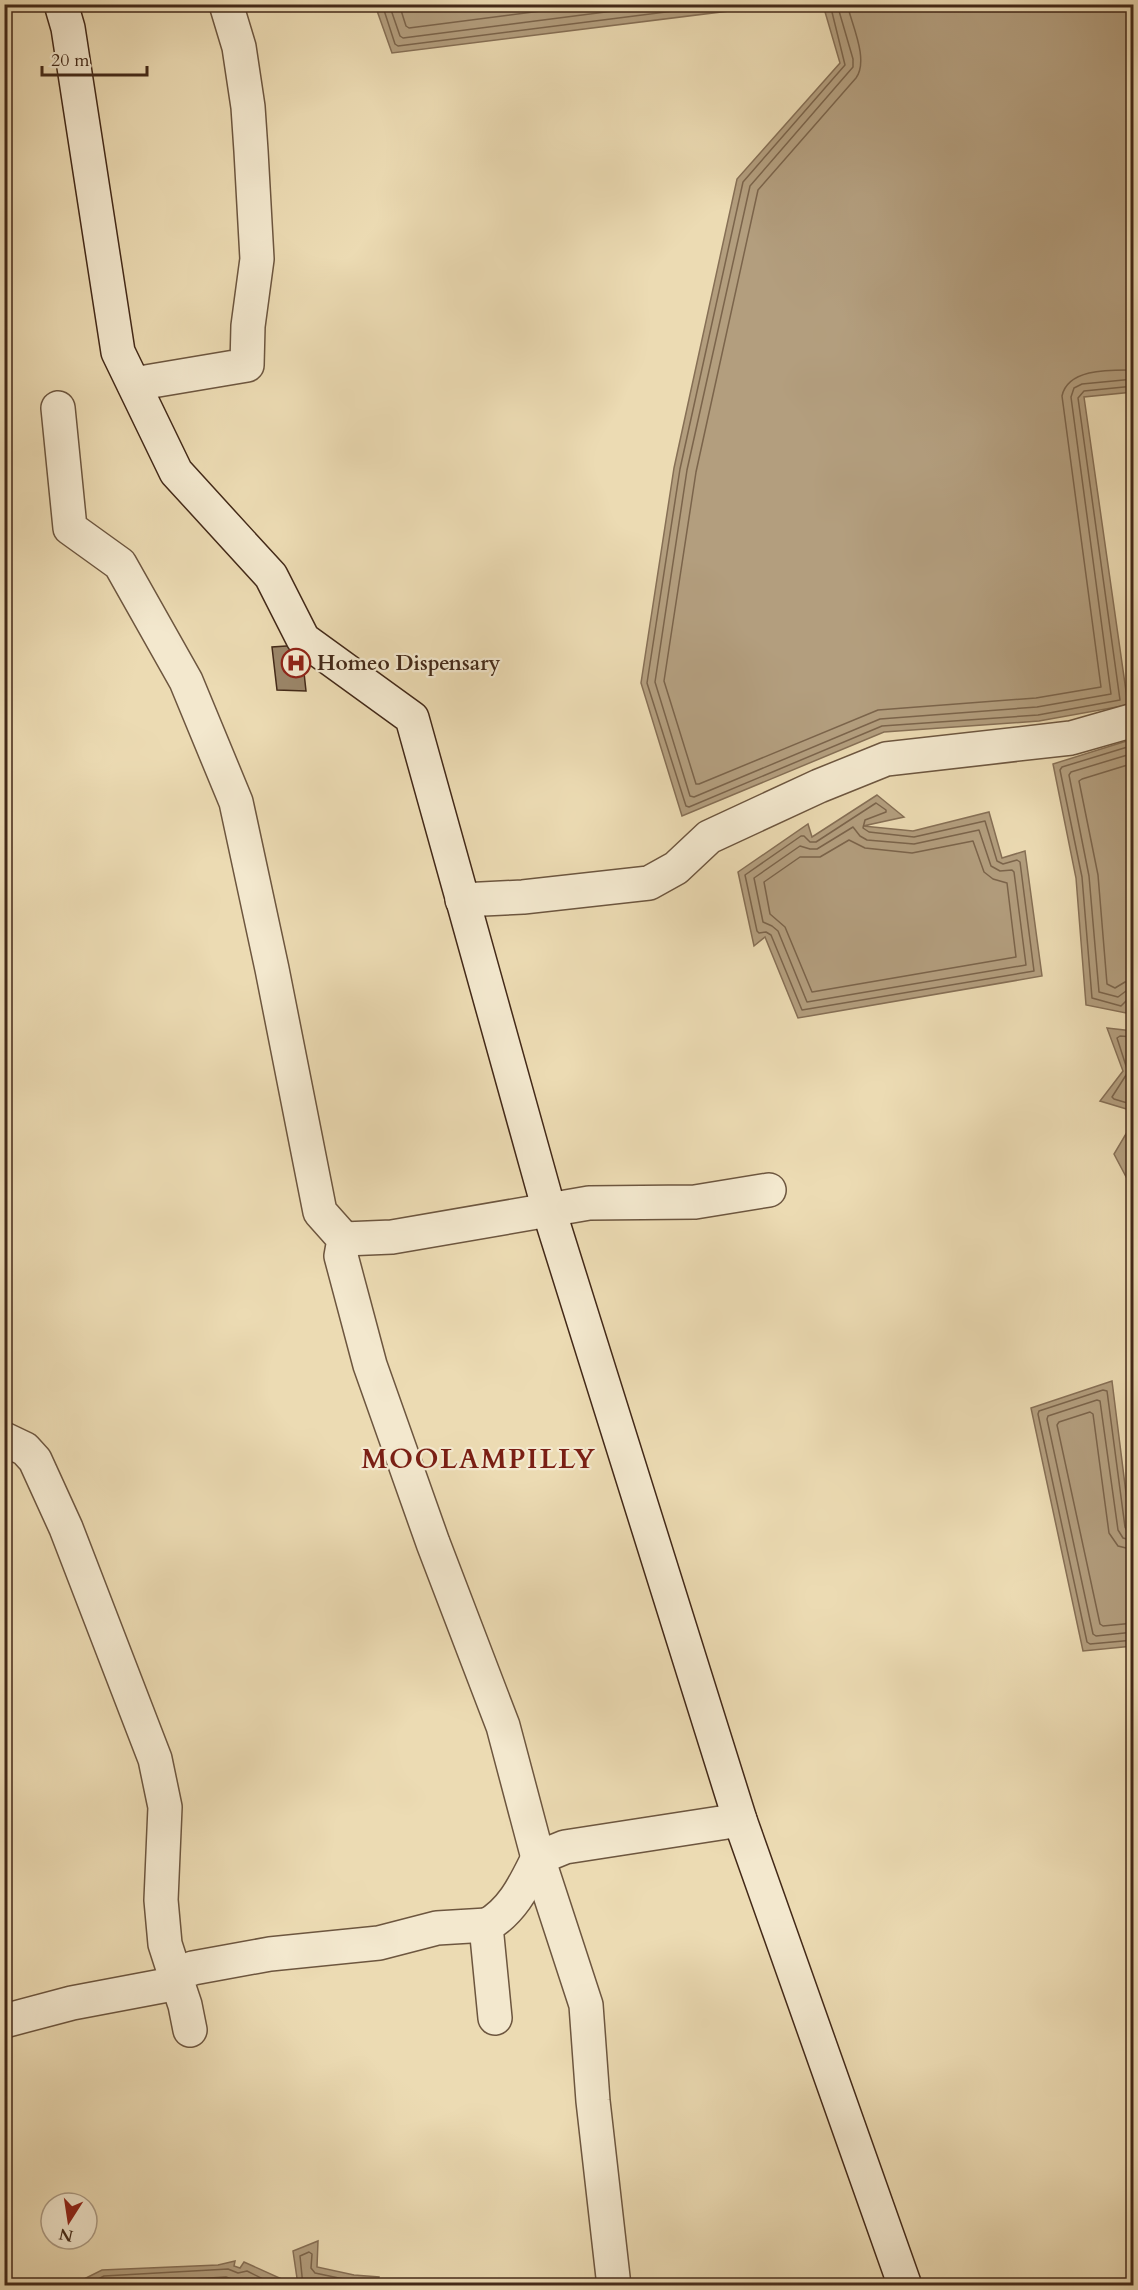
<svg xmlns="http://www.w3.org/2000/svg" width="1138" height="2290" font-family="Cardo,serif">
<style>
.water{fill:#b39e7e;stroke:#866f55;stroke-width:1.5}
.lines{fill:none;stroke-linecap:round;stroke-linejoin:round}
.shore{stroke:#7b644b;stroke-width:1.5}
.building{fill:#9b8669;stroke:#432918;stroke-width:1.5}
.street-casing{stroke:#6d563f;stroke-width:36}
.secondary-casing{stroke:#432918;stroke-width:36}
.street{stroke:#f3e8ce;stroke-width:33}
.secondary{stroke:#f3e8ce;stroke-width:33}
.labels{text-anchor:middle;dominant-baseline:central;stroke-width:4.5;stroke-linejoin:round;paint-order:stroke}
.poi-label{font-size:21px;font-weight:bold;fill:#432918;stroke:#f3e8ce;text-anchor:start}
.district-label{font-size:27px;font-weight:bold;letter-spacing:1.5px;fill:#7a1f14;stroke:#f3e8ce}
</style>
<rect width="100%" height="100%" fill="#ecdbb3"/>
<filter id="stains"><feTurbulence type="fractalNoise" baseFrequency=".00333" numOctaves="4"/><feColorMatrix values="0 0 0 0 .2 0 0 0 0 .09 0 0 0 0 .02 0 0 0 .5 -.17"/></filter>
<radialGradient id="worn" r=".72"><stop offset=".6" stop-color="#630" stop-opacity="0"/><stop offset="1" stop-color="#630" stop-opacity=".3"/></radialGradient>
<g class="water">
<polygon points="375,5 375,4 777,5 392,53"/>
<polygon points="823,5 1133,5 1133,392 1084,397 1128,705 1039,721 884,732 682,816 641,683 674,468 737,179 840,63"/>
<polygon points="1133,739 1134,1000 1126,1013 1086,1005 1076,878 1053,764"/>
<polygon points="877,795 904,817 863,826 913,831 989,812 1002,858 1025,851 1042,976 798,1018 765,937 754,946 738,872 808,824 812,837"/>
<polygon points="1107,1028 1133,1031 1133,1111 1100,1101 1123,1071"/>
<polygon points="1133,1122 1133,1190 1114,1154"/>
<polygon points="1112,1381 1133,1549 1133,1646 1083,1651 1031,1408"/>
<polygon points="318,2241 317,2267 354,2275 379,2277 378,2285 298,2285 293,2251"/>
<polygon points="235,2261 234,2266 240,2268 244,2262 295,2285 72,2285 102,2270 218,2265"/>
</g>
<g class="lines">
<g class="shore">
<polyline points="382,4 395,44 398,46 729,4"/>
<polyline points="389,4 400,36 403,38 668,4"/>
<polyline points="399,4 406,26 409,28 595,4"/>
<polyline points="830,4 845,65 743,182 680,469 647,683 686,806 689,807 882,726 1038,715 1120,700 1078,398 1084,391 1134,386"/>
<polyline points="837,4 853,59 853,67 750,186 687,470 655,682 690,796 694,797 880,719 1037,707 1111,694 1071,397 1074,388 1082,384 1134,379"/>
<path d="M 847,4 C 852,25 869,60 856,78 L 758,190 L 696,472 L 664,681 L 696,784 L 699,784 L 878,710 L 1036,698 L 1101,687 L 1062,396 C 1068,368 1111,370 1134,370"/>
<polyline points="1134,745 1062,767 1060,770 1082,877 1092,998 1121,1006 1128,999 1134,998"/>
<polyline points="1134,753 1071,772 1069,775 1089,876 1099,992 1118,997 1126,991 1134,990"/>
<polyline points="1134,763 1082,779 1079,781 1098,875 1107,984 1115,988 1125,982 1134,981"/>
<polygon points="876,803 886,810 886,812 865,820 863,828 869,832 914,837 985,821 997,861 1003,864 1017,860 1020,862 1034,971 802,1010 771,935 766,932 759,933 757,931 745,875 801,836 804,836 810,842 816,842"/>
<polygon points="853,827 860,836 867,840 914,844 979,830 991,866 1000,871 1012,870 1014,872 1026,965 807,1002 778,931 772,926 763,922 754,878 800,846 810,849 817,849"/>
<polygon points="849,840 865,848 912,853 973,841 984,872 993,879 1007,883 1016,957 812,992 785,927 770,914 764,882 800,857 820,857"/>
<polyline points="1134,1037 1120,1036 1117,1038 1128,1072 1112,1097 1114,1099 1134,1105"/>
<polyline points="1134,1533 1128,1532 1125,1527 1107,1391 1103,1390 1039,1411 1038,1414 1087,1642 1090,1644 1134,1640"/>
<polyline points="1134,1541 1123,1538 1118,1530 1100,1401 1097,1400 1048,1416 1047,1419 1093,1634 1096,1636 1134,1632"/>
<polyline points="1134,1550 1118,1546 1109,1533 1093,1414 1090,1412 1059,1422 1057,1425 1100,1624 1103,1626 1134,1623"/>
<polyline points="85,2286 104,2276 228,2269 238,2273 247,2271 277,2286"/>
<path d="M 102,2286 L 106,2284 L 226,2277 C 240,2283 246,2278 260,2286"/>
<polyline points="303,2286 300,2256 309,2252 312,2254 311,2268 315,2273 353,2281 370,2283 372,2286"/>
</g>
</g>
<polygon class="building" points="301,645 306,691 277,690 272,647"/>
<g class="lines">
<g class="street-casing">
<g id="street">
<polyline points="134,384 247,365 248,326 257,259 251,151 248,107 239,47 226,4"/>
<polyline points="58,408 70,528 120,564 186,681 236,802 272,969 320,1212 344,1239 341,1256 370,1365 433,1543 503,1726 538,1858 586,2005 593,2101 614,2286"/>
<polyline points="462,900 523,897 649,883 676,868 709,837 819,786 886,759 1071,738 1134,720"/>
<polyline points="344,1239 392,1237 589,1203 695,1202 769,1190"/>
<polyline points="4,1439 25,1449 35,1460 66,1528 155,1759 165,1807 161,1900 165,1944 175,1975"/>
<path d="M 495,2018 L 486,1926 C 513,1911 525,1884 538,1858 L 565,1847 L 740,1820"/>
<polyline points="4,2021 72,2003 178,1983"/>
<polyline points="190,2030 185,2005 175,1975 193,1968 270,1954 379,1943 437,1928 487,1925"/>
</g>
</g>
<g class="secondary-casing">
<polyline id="secondary" points="61,4 68,28 118,352 176,472 271,576 303,639 412,718 551,1217 740,1820 905,2286"/>
</g>
<use href="#street" class="street"/>
<use href="#secondary" class="secondary"/>
</g>
<defs>
<g id="hospital-ring" transform="scale(1.5)"><circle r="9.5" fill="#f3e8ce" stroke="#8f2418" stroke-width="1.5"/><path d="M-5-5h3v3.5h4V-5h3V5h-3V1.5h-4V5h-3Z" fill="#8f2418"/></g>
</defs>
<g fill-rule="evenodd">
<use href="#hospital-ring" x="296" y="663"/>
</g>
<g class="labels">
<g class="poi-label">
<text x="317" y="663">Homeo Dispensary</text>
</g>
<g class="district-label">
<text x="479" y="1459">MOOLAMPILLY</text>
</g>
</g>
<rect width="1138" height="2290" fill="none" stroke="#ecdbb3" stroke-width="24"/>
<rect x="6" y="6" width="1126" height="2278" fill="none" stroke="#432918" stroke-width="3"/>
<rect x="12" y="12" width="1114" height="2266" fill="none" stroke="#432918" stroke-width="1.5"/>
<g transform="translate(69 2221) rotate(192)"><circle r="28" fill="#f3e8ce" stroke="#ad9c85" stroke-width="1.5"/>
<path d="M0-4.5L10 22L0 15L-10 22Z" fill="#8f2418"/>
<text y="-9" font-size="16" font-weight="bold" text-anchor="middle" fill="#432918">N</text>
</g>
<path d="M42 66v9h105v-9" fill="none" stroke="#432918" stroke-width="3"/>
<text x="51" y="66" font-size="18" fill="#432918" stroke="#f3e8ce" stroke-width="4.5" paint-order="stroke">20 m</text>
<rect width="100%" height="100%" filter="url(#stains)"/>
<rect width="100%" height="100%" fill="url(#worn)"/>
</svg>
